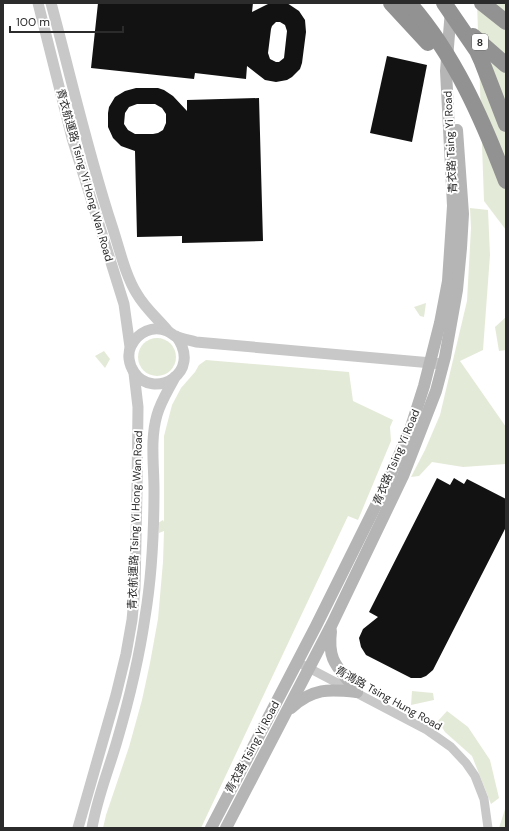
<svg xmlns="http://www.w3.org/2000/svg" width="509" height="831" font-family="'DM Sans','Noto Sans TC',sans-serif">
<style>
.green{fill:#e4ead8}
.building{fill:#121212;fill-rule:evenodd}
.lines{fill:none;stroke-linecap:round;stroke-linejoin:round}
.minor{stroke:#c8c8c8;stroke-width:9}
.tertiary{stroke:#c8c8c8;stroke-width:11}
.secondary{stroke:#b5b5b5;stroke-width:12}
.motorway{stroke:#929292;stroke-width:16}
.labels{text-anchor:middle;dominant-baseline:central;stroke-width:4;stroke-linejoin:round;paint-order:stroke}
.shield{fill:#fff;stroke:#6b6b6b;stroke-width:1}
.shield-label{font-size:10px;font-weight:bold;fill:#2b2b2b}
.street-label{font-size:11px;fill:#2b2b2b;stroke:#fff}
</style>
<rect width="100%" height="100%" fill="#fff"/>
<g class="green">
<polygon points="477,3 506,3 506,230 484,201"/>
<polygon points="470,208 488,210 490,255 483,350 460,361 506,427 506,464 463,467 432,462 419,476 411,477 425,450 440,415 467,301 471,228"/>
<polygon points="426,303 424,317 420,316 414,307"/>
<polygon points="506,317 506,350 499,351 495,327"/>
<circle cx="157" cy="357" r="19"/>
<polygon points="104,351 110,359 105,368 95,356"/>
<polygon points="206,360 349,372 353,401 393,420 390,427 391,441 358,520 348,516 201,828 103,828 106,815 129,747 142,700 150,663 158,619 163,562 164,531 159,533 158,523 163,520 164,522 164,436 172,405 181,388 195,372 199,365"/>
<polygon points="412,691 433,693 434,700 411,705"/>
<polygon points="447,711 468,727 490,760 499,798 491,804 472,756 445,732 438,721"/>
<polygon points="506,806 506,828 499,828"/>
</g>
<g class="building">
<path d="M 98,3 L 253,3 L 252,12 L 270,3 L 287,3 L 299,11 L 305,20 L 306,32 L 302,63 L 300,69 L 292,77 L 287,80 L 276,82 L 265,80 L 247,66 L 246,79 L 195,73 L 194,79 L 91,68 ZM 276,22 L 280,22 L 285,25 L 287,31 L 284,58 L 279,62 L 276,62 L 270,59 L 268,53 L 271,29 L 272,26 Z"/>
<polygon points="387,56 427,65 412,142 370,133"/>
<path d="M 136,88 L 158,88 L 164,90 L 173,96 L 187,111 L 187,100 L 259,98 L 263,241 L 182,243 L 182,236 L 137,237 L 135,151 L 121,146 L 113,138 L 108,127 L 108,113 L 109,107 L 115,97 L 125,91 ZM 137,104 L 155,104 L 162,108 L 166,114 L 166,123 L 163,130 L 158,133 L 153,134 L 135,134 L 128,130 L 124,124 L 125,113 L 129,107 Z"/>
<polygon points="437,478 450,485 454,478 464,484 467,479 506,499 506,527 433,670 426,676 421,678 411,678 366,655 361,647 359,638 363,629 378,617 369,612"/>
</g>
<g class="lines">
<polyline class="minor" points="303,665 427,730 451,747 466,763 475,776 484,799 488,828"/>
<g class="tertiary">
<polyline points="38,3 72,138 124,304 130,347"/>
<path d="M 51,3 C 71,77 88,153 112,226 C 119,247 125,275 137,294 C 145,308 158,319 168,331"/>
<path d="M 176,336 C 204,373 153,401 134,372 C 129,365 127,354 131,346 C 138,332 153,325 167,331 C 170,332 173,335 175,336 C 181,339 189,340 196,342 L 443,364"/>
<polyline points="78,828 116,695 126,654 132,620 135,588 137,490 138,407 134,373"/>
<path d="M 92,828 C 97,798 109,769 117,741 C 129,700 139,659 145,617 C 152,575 154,532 154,490 C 154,465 150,439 157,415 C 161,401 169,389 175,377"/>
</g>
<g class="secondary">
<path d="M 331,631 C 327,664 340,668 357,692"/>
<path d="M 291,708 C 313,688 328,689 357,692"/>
<polyline points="211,828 316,626 389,479 411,427 424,386 440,323 448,281 453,206 446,71 451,10"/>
<polyline points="226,828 332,624 403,476 436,391 445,357 457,290 461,248 463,214 457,130"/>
</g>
<g class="motorway">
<polyline points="391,3 428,43"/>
<path d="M 409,3 C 454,54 482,118 506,181"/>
<polyline points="444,3 477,51 482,62 506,124"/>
<polyline points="482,3 506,22"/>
<polyline points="473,36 506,65"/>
</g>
</g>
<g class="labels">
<rect class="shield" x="472" y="34" width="16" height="16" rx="3"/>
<g class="shield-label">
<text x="480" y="42">8</text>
</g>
<g class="street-label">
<text transform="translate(450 142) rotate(-93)">青衣路 Tsing Yi Road</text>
<text transform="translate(85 175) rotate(74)">青衣航運路 Tsing Yi Hong Wan Road</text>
<text transform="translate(396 457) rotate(-67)">青衣路 Tsing Yi Road</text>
<text transform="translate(135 520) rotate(-88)">青衣航運路 Tsing Yi Hong Wan Road</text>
<text transform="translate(389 698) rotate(29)">青鴻路 Tsing Hung Road</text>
<text transform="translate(252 747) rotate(-62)">青衣路 Tsing Yi Road</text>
</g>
</g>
<rect width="509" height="831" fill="none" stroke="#2b2b2b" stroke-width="8"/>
<path d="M10 26v6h113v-6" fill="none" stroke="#2b2b2b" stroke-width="2"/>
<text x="16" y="26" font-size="12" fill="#2b2b2b" stroke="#ffffff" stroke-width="3" paint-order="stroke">100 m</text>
</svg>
